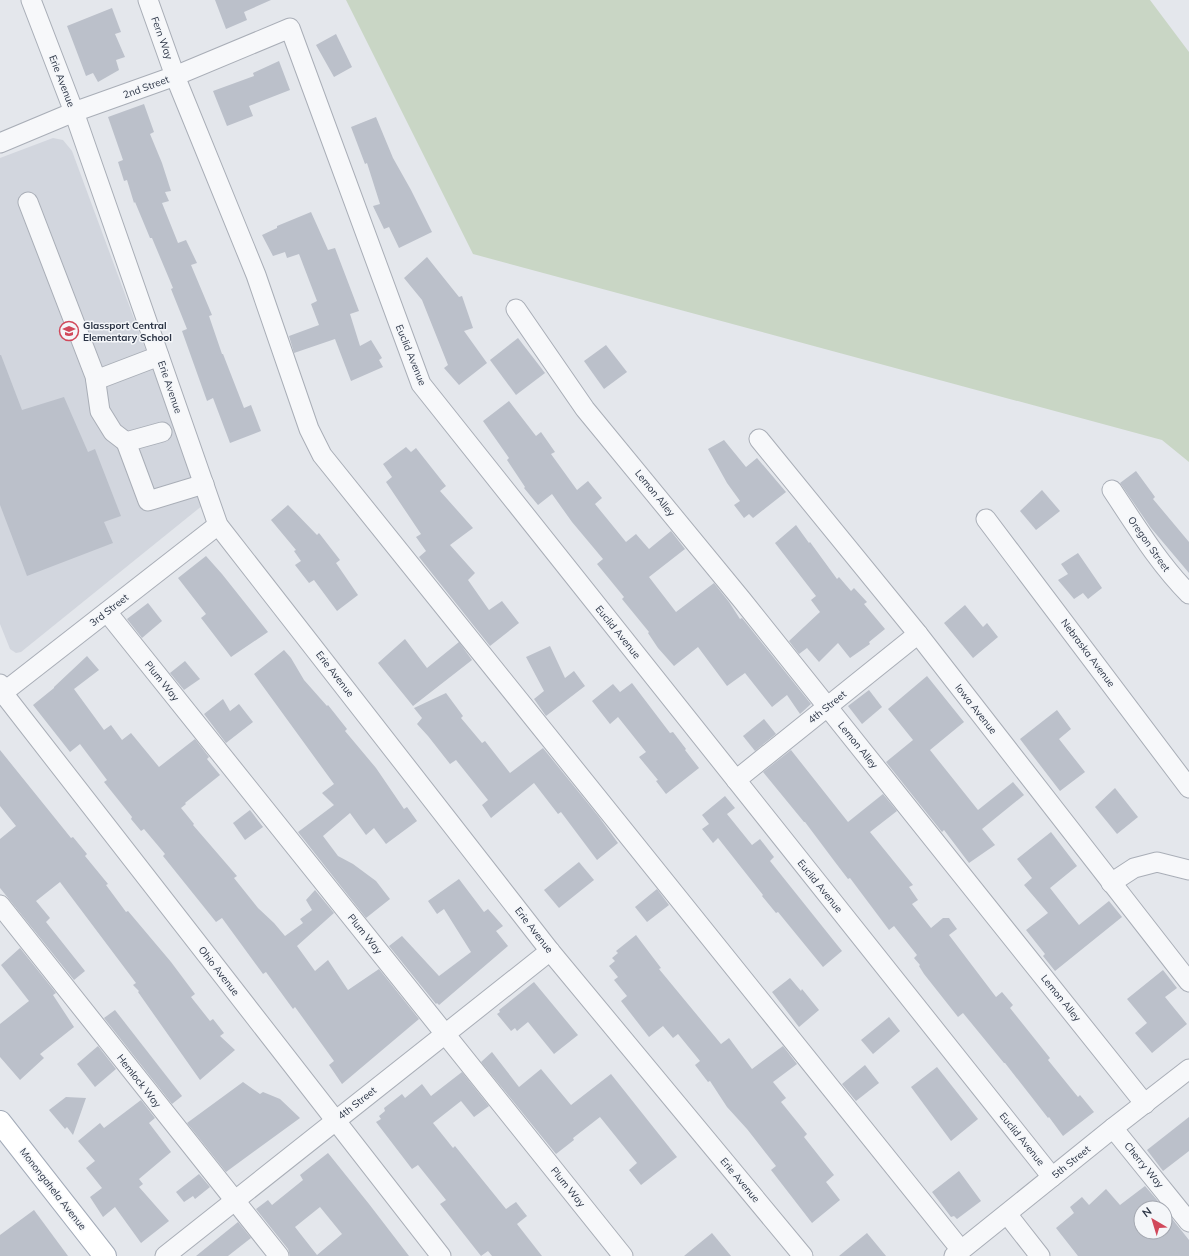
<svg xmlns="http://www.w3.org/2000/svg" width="1189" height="1256" font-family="Mulish,sans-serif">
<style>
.built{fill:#d2d6de}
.green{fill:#c9d6c5}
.building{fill:#bbc0ca;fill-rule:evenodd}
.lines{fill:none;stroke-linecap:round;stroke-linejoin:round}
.minor-casing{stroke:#a9aeb7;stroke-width:21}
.major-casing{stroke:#a3abb8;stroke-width:24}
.minor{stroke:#f7f8fa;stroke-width:19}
.major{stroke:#fff;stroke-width:22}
.labels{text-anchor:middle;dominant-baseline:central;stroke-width:3;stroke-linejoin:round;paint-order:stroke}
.street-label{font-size:10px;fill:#2b3445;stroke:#f4f6f9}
.poi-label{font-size:10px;font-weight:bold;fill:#2b3445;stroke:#f4f6f9;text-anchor:start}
</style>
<rect width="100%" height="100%" fill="#e4e7ec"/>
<polygon class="built" points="53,138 63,140 72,151 203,505 21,652 16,653 10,649 0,624 0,158"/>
<polygon class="green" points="346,0 1150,0 1189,52 1189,462 1162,440 473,254"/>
<g class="building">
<polygon points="215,0 271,0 244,12 247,20 226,29"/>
<polygon points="112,8 121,32 115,34 125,57 116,60 119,70 98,82 93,73 86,76 67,26"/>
<polygon points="336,34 352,67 334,77 316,45"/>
<polygon points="279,61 290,90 249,106 253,116 227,126 213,91 254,76 253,73"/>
<polygon points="144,104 154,132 150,134 162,163 171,191 165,192 169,201 162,203 178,243 186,240 197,263 191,265 212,315 209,316 222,354 223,354 244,408 251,405 261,431 230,443 213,398 207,401 182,331 187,329 171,289 173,288 152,238 150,238 135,202 134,203 127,180 124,181 118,162 123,160 108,117"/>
<polygon points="376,117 393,158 411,190 432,232 399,248 389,227 384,229 373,206 380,204 367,163 365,164 351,127"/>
<polygon points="311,212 328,250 335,248 359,311 350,314 360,346 371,340 382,358 379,360 383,367 351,381 335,339 294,353 289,336 319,325 311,304 317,301 299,254 287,258 285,252 273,256 262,235 277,228 277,226"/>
<polygon points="427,257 459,297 462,296 473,328 464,331 487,363 459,385 444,368 448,365 422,300 404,278"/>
<polygon points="518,338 545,373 516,395 490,360"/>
<polygon points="606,345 627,372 604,389 584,361"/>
<polygon points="0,355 1,355 22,410 64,397 88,452 95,449 121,516 104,522 113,543 27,576 0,505"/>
<polygon points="509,401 536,436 541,432 555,452 551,454 577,490 588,481 602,498 595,504 626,542 636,534 649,549 671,531 685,549 649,577 676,612 714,583 729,602 740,619 742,618 811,704 800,714 787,695 772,707 745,673 727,686 698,647 674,666 658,648 648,633 649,632 622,599 624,597 597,564 603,559 572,522 552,494 538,505 524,488 525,487 507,460 509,458 483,421"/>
<polygon points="724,440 746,467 757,458 786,492 753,518 749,514 744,518 734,505 740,501 727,483 708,449"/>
<polygon points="406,447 411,452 416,448 446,486 440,491 473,528 450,545 475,573 468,580 489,610 502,601 519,623 490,646 419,557 426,551 416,537 421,534 386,482 392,477 383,464"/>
<polygon points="1136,471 1155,497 1153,499 1189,542 1189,573 1151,528 1120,483"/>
<polygon points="1042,490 1060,511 1036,530 1020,511"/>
<polygon points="288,505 317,535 319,533 340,560 336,563 358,595 337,611 314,580 309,583 295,565 301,561 294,551 296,550 271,520"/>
<polygon points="796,525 809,543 810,542 837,579 839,577 851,591 854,588 867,602 864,604 885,629 869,642 870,644 850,658 838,643 819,662 807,648 799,654 789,641 820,612 811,600 816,596 775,543"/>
<polygon points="1078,553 1102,588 1088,599 1083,593 1074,599 1058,580 1068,574 1061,564"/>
<polygon points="206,556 222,574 268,632 231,657 201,618 206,614 178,578"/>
<polygon points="148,603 162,621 142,638 127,619"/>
<polygon points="965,605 983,627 987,623 998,637 973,658 944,623"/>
<polygon points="405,639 427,668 459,642 472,660 413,706 378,663"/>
<polygon points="550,646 565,678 574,671 585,686 546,716 534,699 544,691 526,657"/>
<polygon points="284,650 291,658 304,680 327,706 328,705 347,729 345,731 376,768 404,809 407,807 417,821 386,844 374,828 366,835 350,813 323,836 338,856 353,864 376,881 390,899 366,918 298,832 334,805 322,793 334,784 254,674"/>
<polygon points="87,656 99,670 74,689 104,730 111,725 122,740 131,733 159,767 195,739 209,757 207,759 220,775 185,803 186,804 181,808 194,824 193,825 237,876 234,878 258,908 274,923 285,936 303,923 300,919 312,910 306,900 315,890 334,913 297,946 315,971 328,960 348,990 379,969 419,1019 342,1084 329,1065 334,1061 295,1007 293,1009 266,972 263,974 222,918 216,922 163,856 165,854 144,829 141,831 131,819 132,817 104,782 107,780 80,744 70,752 33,705 54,688 54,687"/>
<polygon points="185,661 200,679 184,690 170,673"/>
<polygon points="927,676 964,722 930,750 978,810 1013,782 1024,795 982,829 995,845 969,863 944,830 942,832 886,762 913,740 888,709"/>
<polygon points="632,683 670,733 673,732 686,749 685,750 699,768 666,794 656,781 658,780 639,757 646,752 618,717 610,724 592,701 613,684 620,692"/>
<polygon points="869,690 882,707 862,724 848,706"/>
<polygon points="446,693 463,716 461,718 482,743 485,741 510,773 543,748 599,817 618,843 597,860 561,812 558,814 534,783 491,818 482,805 488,800 456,760 450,764 428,736 417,724 422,718 414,708"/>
<polygon points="223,699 230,711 239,704 253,722 226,743 204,714"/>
<polygon points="1057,710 1071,729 1059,739 1085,772 1060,791 1020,739"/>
<polygon points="764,719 776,734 755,751 743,736"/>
<polygon points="0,750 71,838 73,837 87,854 85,856 108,884 106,885 126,912 128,911 171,962 195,994 191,997 210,1021 213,1019 224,1033 220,1036 235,1050 200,1080 138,992 139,991 133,985 136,983 60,882 36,901 50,918 46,922 85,971 74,980 0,888 0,839 16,826 0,806"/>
<polygon points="791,750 848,822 883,794 897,811 870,832 913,885 909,887 918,900 912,904 931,928 943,918 949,918 957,929 949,935 996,997 1002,992 1013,1005 1010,1008 1050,1058 1048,1060 1078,1097 1080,1095 1094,1112 1063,1136 1049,1117 1048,1118 1005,1063 1004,1063 963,1013 958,1017 924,974 919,966 920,965 914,958 917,955 894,926 889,930 850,878 848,879 835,862 805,822 804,822 763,772"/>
<polygon points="1115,788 1138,817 1117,834 1095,807"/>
<polygon points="725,796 735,808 727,814 752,845 760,839 774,857 770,861 842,951 823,967 778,912 776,913 762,896 763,895 718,838 713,843 702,829 709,824 702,815"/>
<polygon points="250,810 263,827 245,840 233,823"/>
<polygon points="1051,832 1077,866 1050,888 1079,925 1109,901 1122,917 1055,971 1043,956 1045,954 1026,930 1048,913 1024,885 1032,878 1017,859"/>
<polygon points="579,862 594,880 559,908 544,890"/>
<polygon points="459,879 484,912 488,909 503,926 496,931 508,946 439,1005 437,1003 436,1004 389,946 402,936 439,976 471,952 444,909 437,914 428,901"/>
<polygon points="657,889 669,905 647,922 635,907"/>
<polygon points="636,935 661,968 659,969 721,1044 729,1038 752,1069 783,1046 797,1064 773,1082 786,1098 781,1102 807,1134 804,1137 834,1175 826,1182 840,1200 812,1223 771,1170 776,1166 747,1129 727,1107 710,1081 708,1082 695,1065 700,1061 678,1034 673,1038 663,1026 649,1037 621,1001 627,996 614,980 618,977 609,966 615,961 612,958 618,953 616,951"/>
<polygon points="20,948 56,993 53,995 74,1027 40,1054 44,1058 20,1080 0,1057 0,1024 29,1001 1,965"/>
<polygon points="1163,970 1177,988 1165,997 1187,1024 1152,1053 1135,1033 1147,1023 1127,999"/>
<polygon points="790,978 801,991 802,989 819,1010 799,1027 772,992"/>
<polygon points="534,982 578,1035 554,1054 528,1022 517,1031 515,1028 511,1031 497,1014 500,1012 499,1010"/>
<polygon points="115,1010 182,1096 172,1104 104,1018"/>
<polygon points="889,1017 900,1031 873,1054 861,1040"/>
<polygon points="98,1046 116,1069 95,1087 77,1064"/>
<polygon points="492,1052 519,1087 541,1069 571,1105 611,1074 677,1157 641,1185 629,1170 637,1163 600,1117 573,1138 574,1140 556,1154 481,1062"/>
<polygon points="865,1065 879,1083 856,1101 842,1084"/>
<polygon points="937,1067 978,1119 951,1141 911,1087"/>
<polygon points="462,1072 489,1106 474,1117 461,1101 433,1123 453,1148 455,1146 506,1209 516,1202 527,1216 517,1224 542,1256 492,1256 488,1251 481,1256 440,1204 446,1200 418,1165 412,1169 376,1122 381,1119 379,1116 385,1111 384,1108 402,1094 405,1098 422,1084 431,1096"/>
<polygon points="243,1082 260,1094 263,1092 280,1099 300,1118 226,1172 187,1123"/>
<polygon points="66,1097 86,1098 73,1135 67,1127 65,1129 49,1110"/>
<polygon points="141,1100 155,1118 149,1123 171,1152 139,1179 143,1184 139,1187 169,1221 141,1243 115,1207 103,1217 90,1197 102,1188 86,1168 95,1161 78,1141 100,1123 104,1128"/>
<polygon points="1189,1117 1189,1151 1163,1171 1147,1150"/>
<path d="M 328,1153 L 369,1204 L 409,1256 L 290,1256 L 288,1249 L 256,1209 L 268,1200 L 272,1205 L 303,1180 L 300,1175 ZM 320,1207 L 342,1234 L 317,1255 L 295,1227 Z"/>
<polygon points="959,1171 981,1201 957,1219 954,1216 951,1217 932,1192"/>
<polygon points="199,1174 210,1187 195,1199 193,1196 184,1202 176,1192"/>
<polygon points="1145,1186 1164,1208 1141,1208 1141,1232 1165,1232 1165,1210 1189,1240 1189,1256 1078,1256 1056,1228 1074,1213 1070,1207 1082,1197 1089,1205 1106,1189 1120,1205"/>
<polygon points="34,1210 68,1256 0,1256 0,1235"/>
<polygon points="238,1222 251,1238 228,1256 196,1256"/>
<polygon points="712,1233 731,1256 684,1256"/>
<polygon points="867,1233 886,1256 839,1256"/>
</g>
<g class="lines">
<g class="minor-casing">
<g id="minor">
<polyline points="31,0 74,112 218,525 550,951 803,1256"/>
<polyline points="148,0 175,76 256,275 309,429 322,455 961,1250"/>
<polyline points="0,143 74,112 175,76 290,28 421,384 1052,1177"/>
<polyline points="28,202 95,376 100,411 113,432 126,442 162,432"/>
<polyline points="516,309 585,409 742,600 1145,1104"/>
<polyline points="96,380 159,356"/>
<polyline points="759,439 918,634 1189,982"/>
<polyline points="126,442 148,501 204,484"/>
<path d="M 1112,490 C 1136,526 1159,564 1189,594"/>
<polyline points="986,519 1189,788"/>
<polyline points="107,612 623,1256"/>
<polyline points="0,684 3,693 441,1256"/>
<polyline points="0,695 218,525"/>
<polyline points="736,780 918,634"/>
<polyline points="1111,883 1134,868 1157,862 1189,870"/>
<polyline points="0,905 279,1256"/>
<polyline points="1113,1128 1189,1222"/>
<polyline points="1007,1214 1040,1256"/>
<polyline points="165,1256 550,951"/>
<polyline points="954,1256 1113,1128 1189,1069"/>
</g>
</g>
<g class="major-casing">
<polyline id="major" points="0,1122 105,1256"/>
</g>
<use href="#minor" class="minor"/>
<use href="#major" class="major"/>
</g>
<defs>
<g id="school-ring" transform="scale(1)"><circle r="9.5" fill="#f4f6f9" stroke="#d1495b" stroke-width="1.5"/><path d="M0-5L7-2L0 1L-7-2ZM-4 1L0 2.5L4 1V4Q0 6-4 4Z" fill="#d1495b"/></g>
</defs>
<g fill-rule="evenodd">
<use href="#school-ring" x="69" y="331"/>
</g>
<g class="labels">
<g class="street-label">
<text transform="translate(162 38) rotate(70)">Fern Way</text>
<text transform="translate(62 81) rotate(69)">Erie Avenue</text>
<text transform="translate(146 87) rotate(-20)">2nd Street</text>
<text transform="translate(411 355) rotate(68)">Euclid Avenue</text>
<text transform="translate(170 387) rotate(71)">Erie Avenue</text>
<text transform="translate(655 493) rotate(51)">Lemon Alley</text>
<text transform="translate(1149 544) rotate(55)">Oregon Street</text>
<text transform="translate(109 610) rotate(-38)">3rd Street</text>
<text transform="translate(618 632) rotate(51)">Euclid Avenue</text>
<text transform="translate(1088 653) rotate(53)">Nebraska Avenue</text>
<text transform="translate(335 674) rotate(52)">Erie Avenue</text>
<text transform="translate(162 681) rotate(51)">Plum Way</text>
<text transform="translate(827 707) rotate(-39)">4th Street</text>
<text transform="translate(976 709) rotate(52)">Iowa Avenue</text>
<text transform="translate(858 745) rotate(51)">Lemon Alley</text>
<text transform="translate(820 886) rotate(51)">Euclid Avenue</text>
<text transform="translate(534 930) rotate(52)">Erie Avenue</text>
<text transform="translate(365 934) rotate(51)">Plum Way</text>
<text transform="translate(219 971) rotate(52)">Ohio Avenue</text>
<text transform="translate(1061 998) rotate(51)">Lemon Alley</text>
<text transform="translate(139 1081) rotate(52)">Hemlock Way</text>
<text transform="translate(357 1103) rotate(-38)">4th Street</text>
<text transform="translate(1022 1139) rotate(51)">Euclid Avenue</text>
<text transform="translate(1071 1162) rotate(-39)">5th Street</text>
<text transform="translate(1144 1165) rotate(51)">Cherry Way</text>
<text transform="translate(740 1180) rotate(50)">Erie Avenue</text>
<text transform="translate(568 1187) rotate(51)">Plum Way</text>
<text transform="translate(53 1189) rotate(52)">Monongahela Avenue</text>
</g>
<g class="poi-label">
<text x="83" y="325">Glassport Central<tspan x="83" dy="12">Elementary School</tspan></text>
</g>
</g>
<g transform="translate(1153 1220) rotate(322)"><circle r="19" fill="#f4f6f9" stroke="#a4a8b1"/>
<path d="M0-3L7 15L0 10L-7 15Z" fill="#d1495b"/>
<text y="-6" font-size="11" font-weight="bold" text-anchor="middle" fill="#2b3445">N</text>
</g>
</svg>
